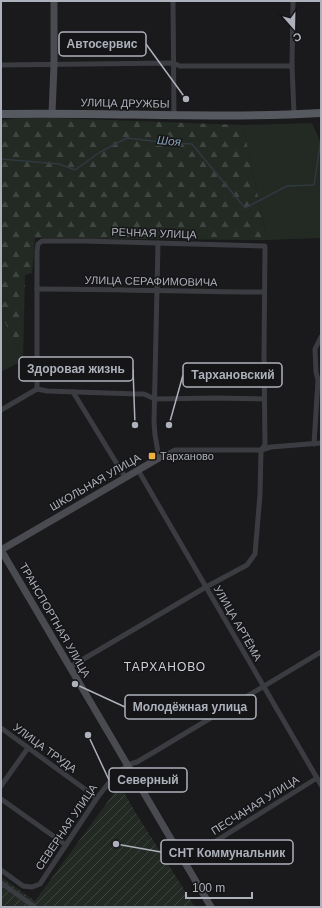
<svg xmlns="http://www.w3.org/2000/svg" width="322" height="908" font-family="Arial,sans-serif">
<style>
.grass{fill:#222a23}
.forest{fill:url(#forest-firs)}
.garden{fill:url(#garden-furrows)}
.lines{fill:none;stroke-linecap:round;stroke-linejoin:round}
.stream{stroke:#303940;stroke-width:1.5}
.street{stroke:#3b3c41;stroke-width:5}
.secondary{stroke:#494b51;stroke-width:7}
.primary{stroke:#575960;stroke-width:8}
.poi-dot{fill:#edaf41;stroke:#151517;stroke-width:1.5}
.labels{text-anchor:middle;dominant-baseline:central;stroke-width:3;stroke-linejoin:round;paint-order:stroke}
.street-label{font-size:11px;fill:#adb1bb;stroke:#151517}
.poi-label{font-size:11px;fill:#adb1bb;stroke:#151517;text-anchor:start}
.water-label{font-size:12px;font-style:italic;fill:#85a0b4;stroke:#151517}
.neighbourhood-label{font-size:12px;letter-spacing:1px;fill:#ced0d7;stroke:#151517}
.leader{fill:none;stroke:#adb1bb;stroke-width:1.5}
.callout-dot{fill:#adb1bb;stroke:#151517;stroke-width:1.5}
.callout{fill:#151517;stroke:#adb1bb;stroke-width:1.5}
.callout-label{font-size:12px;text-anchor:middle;font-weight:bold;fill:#adb1bb}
</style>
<defs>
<pattern id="forest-firs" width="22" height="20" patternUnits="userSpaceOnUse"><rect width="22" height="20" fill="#222a23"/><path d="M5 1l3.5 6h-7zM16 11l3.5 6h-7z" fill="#3f4641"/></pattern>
<pattern id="garden-furrows" width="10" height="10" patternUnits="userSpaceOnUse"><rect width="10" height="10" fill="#222a23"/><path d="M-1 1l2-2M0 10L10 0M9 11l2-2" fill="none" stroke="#3f4641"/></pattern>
</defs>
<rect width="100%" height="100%" fill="#1a1a1c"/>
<g class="grass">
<polygon points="312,123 321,143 321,238 267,240 243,125"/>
<polygon points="1,315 24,360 1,372"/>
</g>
<polygon class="forest" points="29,117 243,125 267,240 35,238 32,273 25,275 23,358 1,315 1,120"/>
<polygon class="garden" points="120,785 134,810 195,907 1,907 1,877 35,901"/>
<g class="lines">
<polyline class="stream" points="1,159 59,164 75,170 100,152 127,138 169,143 192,144 245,208 287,186 314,185 321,139"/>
<g class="street">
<polyline points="173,1 174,116"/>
<polyline points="293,1 292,66 294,114"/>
<polyline points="1,65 173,63 180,66 292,66"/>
<polyline points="158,243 154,422 155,435 159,458 175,450 261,450 271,447 321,443"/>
<path d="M 37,289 C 113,289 189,292 264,292"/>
<polyline points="37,389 37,251 38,244 42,241 85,241 265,246 264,355 265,445 261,450 260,495 255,554 247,565 206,587 70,667"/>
<polyline points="37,389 47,391 137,394 144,394 155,399 213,398 264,399"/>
<polyline points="73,392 125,477"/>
<polyline points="1,410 37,389"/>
<polyline points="314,444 318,380 316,372 315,349 321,337"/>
<polyline points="138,470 321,785"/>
<polyline points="1,728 97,798"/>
<polyline points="1,786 28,748"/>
<polyline points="1,799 66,845"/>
<polyline points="184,861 317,778"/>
<polyline points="1,870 23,886 32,887 40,884 97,798 111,780 127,765 137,762 154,752 321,652"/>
<polyline points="1,883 35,907"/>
</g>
<g class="secondary">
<polyline points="52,113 54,65 54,1"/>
<polyline points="1,550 211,907"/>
<polyline points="1,550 159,458"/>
</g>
<path class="primary" d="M 1,114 C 108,112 214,119 321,113"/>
</g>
<rect class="poi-dot" x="148" y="452" width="8" height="8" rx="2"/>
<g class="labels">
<g class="street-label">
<text transform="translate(125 103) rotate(1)">УЛИЦА ДРУЖБЫ</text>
<text transform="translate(154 233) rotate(2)">РЕЧНАЯ УЛИЦА</text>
<text transform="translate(151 281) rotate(1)">УЛИЦА СЕРАФИМОВИЧА</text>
<text transform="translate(95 482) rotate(-30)">ШКОЛЬНАЯ УЛИЦА</text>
<text transform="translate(55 620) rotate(60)">ТРАНСПОРТНАЯ УЛИЦА</text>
<text transform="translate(238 623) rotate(60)">УЛИЦА АРТЁМА</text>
<text transform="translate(45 748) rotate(36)">УЛИЦА ТРУДА</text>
<text transform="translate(255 805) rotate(-32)">ПЕСЧАНАЯ УЛИЦА</text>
<text transform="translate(66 827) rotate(-56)">СЕВЕРНАЯ УЛИЦА</text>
</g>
<g class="poi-label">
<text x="160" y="456">Тарханово</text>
</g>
<g class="water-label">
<text transform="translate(169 141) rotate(5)">Шоя</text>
</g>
<g class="neighbourhood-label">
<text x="165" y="667">ТАРХАНОВО</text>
</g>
</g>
<path class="leader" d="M186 99L146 44M135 425L133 369M169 425L183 375M75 684L125 707M88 735L109 780M116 844L161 852"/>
<g class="callout-dot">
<circle cx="186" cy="99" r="4"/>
<circle cx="135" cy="425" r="4"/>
<circle cx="169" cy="425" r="4"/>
<circle cx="75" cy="684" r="4"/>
<circle cx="88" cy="735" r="4"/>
<circle cx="116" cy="844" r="4"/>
</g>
<g class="callout">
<rect x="59" y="32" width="87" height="24" rx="4"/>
<rect x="19" y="357" width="114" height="24" rx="4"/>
<rect x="183" y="363" width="99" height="24" rx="4"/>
<rect x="125" y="695" width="131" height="24" rx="4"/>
<rect x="109" y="768" width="78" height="24" rx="4"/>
<rect x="161" y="840" width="132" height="24" rx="4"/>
</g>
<g class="callout-label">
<text x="102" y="48">Автосервис</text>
<text x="76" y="373">Здоровая жизнь</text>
<text x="233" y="379">Тархановский</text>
<text x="190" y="711">Молодёжная улица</text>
<text x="148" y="784">Северный</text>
<text x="227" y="857">СНТ Коммунальник</text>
</g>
<rect width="322" height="908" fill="none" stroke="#adb1bb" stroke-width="4"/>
<g transform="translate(294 28) rotate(160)" stroke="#151517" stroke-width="3" paint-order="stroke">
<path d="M0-3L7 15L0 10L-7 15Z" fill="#adb1bb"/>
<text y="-6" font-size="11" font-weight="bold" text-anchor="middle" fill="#adb1bb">С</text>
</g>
<path d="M186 892v6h66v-6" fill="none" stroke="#adb1bb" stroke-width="2"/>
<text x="192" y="892" font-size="12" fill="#adb1bb" stroke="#151517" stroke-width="3" paint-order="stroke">100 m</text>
</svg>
